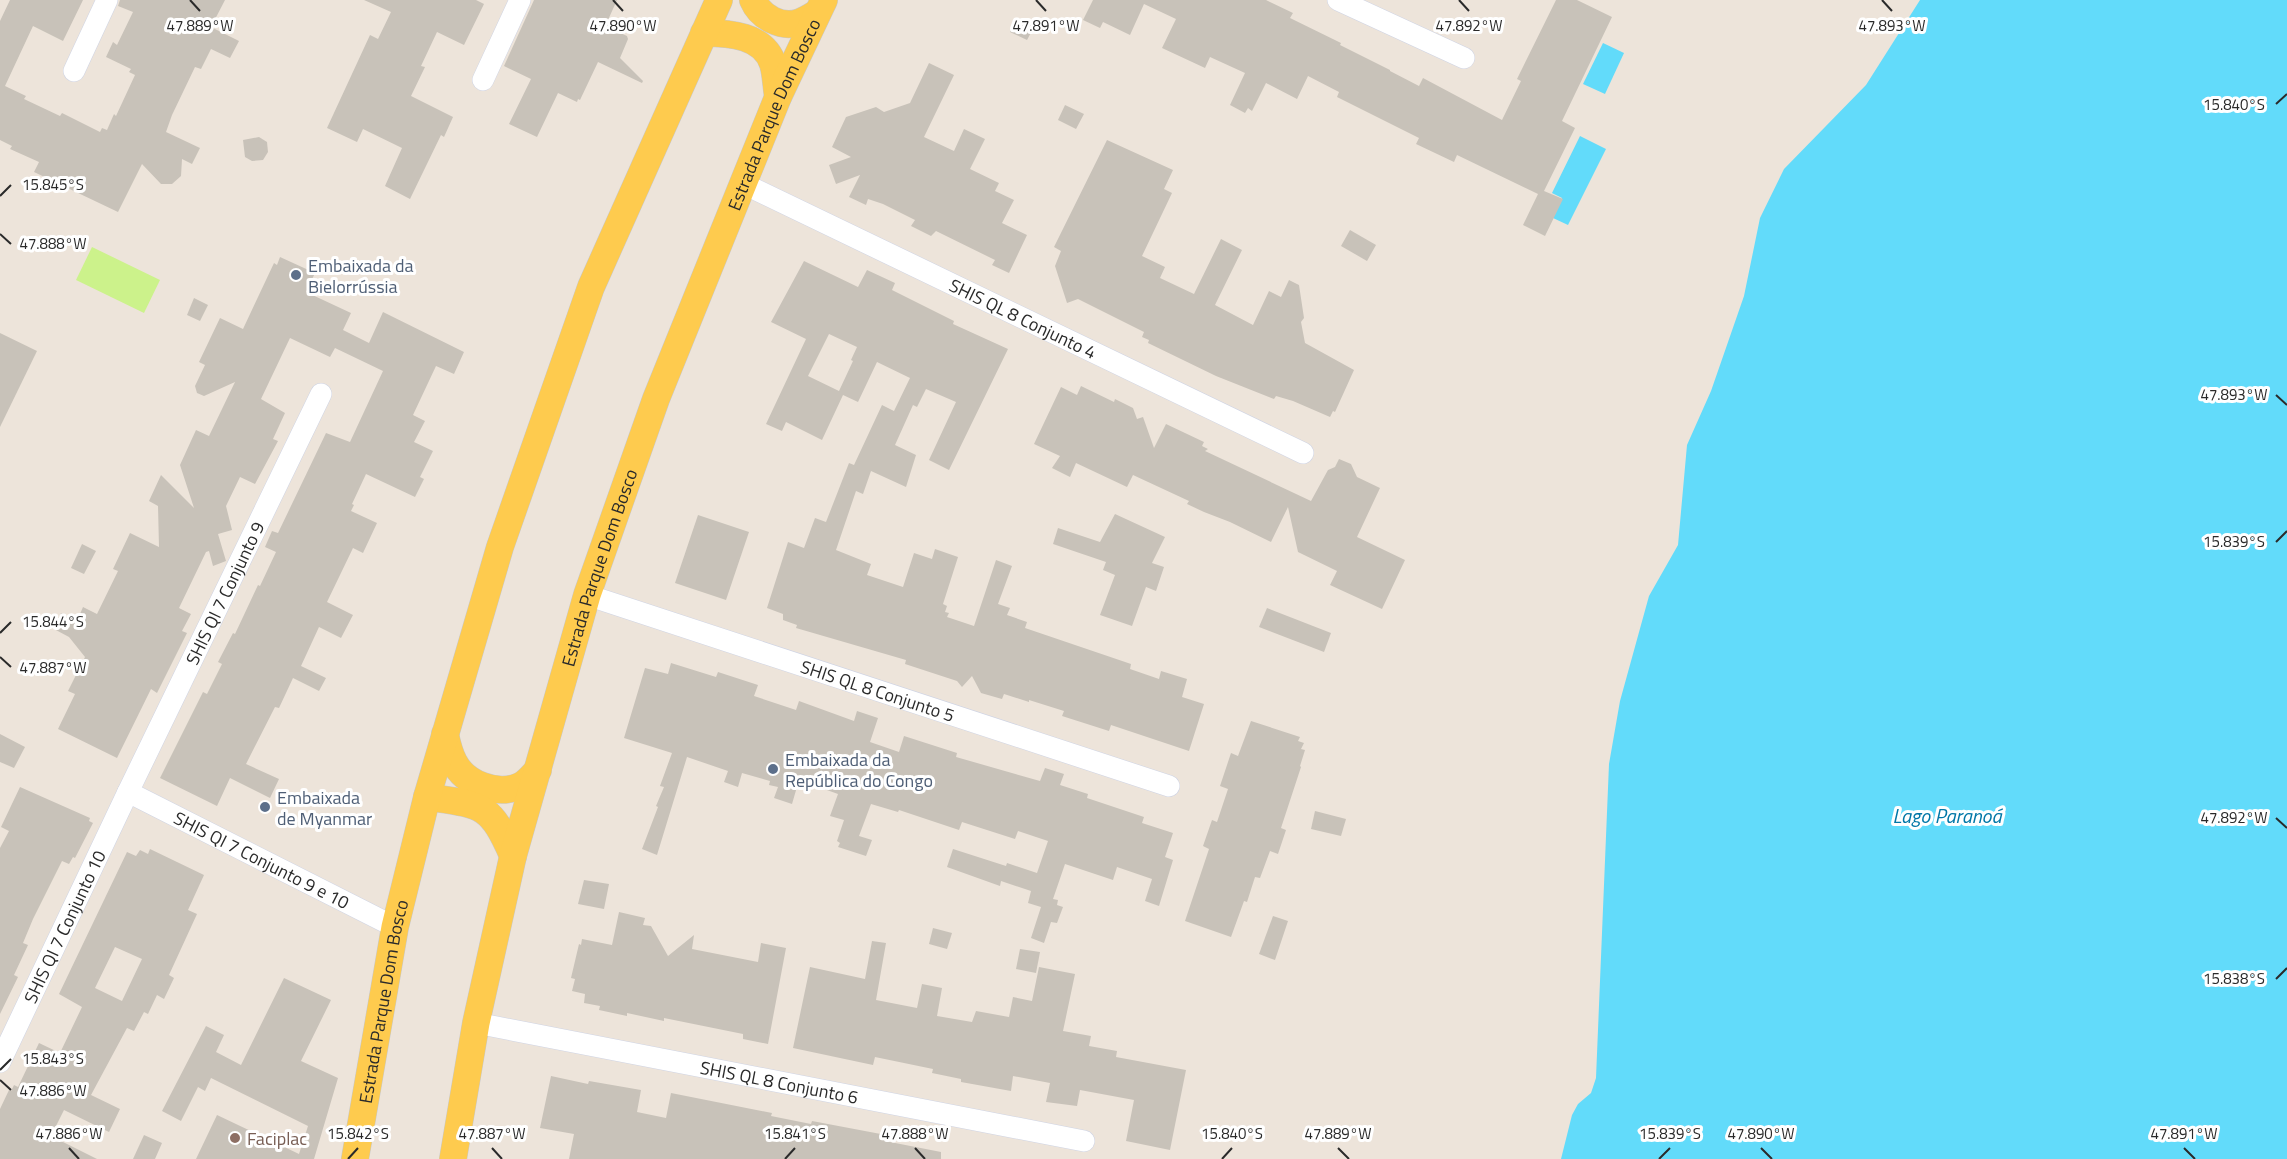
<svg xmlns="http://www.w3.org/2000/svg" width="2287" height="1159" font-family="'Titillium Web',sans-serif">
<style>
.pitch{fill:#ccf28b}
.water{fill:#62dbfa}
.building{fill:#c8c2b9;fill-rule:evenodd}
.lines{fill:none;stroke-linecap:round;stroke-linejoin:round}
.minor-casing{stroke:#cfd4e4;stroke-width:22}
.major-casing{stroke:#c8c8c8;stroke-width:28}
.minor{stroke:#fff;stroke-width:21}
.major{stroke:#fecb4e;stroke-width:27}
.ticks{fill:none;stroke:#2a2a2a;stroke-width:2}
.service-dot{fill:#5c6f8a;stroke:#fff;stroke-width:2}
.education-dot{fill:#8d6e63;stroke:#fff;stroke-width:2}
.labels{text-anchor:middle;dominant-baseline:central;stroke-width:6;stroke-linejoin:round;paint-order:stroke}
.street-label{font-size:18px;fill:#2a2a2a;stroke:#fff}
.service-label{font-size:18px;fill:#4e5e75;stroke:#fff;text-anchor:start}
.education-label{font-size:18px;fill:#785e54;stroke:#fff;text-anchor:start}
.water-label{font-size:20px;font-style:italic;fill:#0077a7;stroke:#fff}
.ticks-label{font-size:15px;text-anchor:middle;fill:#2a2a2a;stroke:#fff;stroke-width:6;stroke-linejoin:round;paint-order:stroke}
</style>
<rect width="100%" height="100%" fill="#ede4da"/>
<polygon class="pitch" points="92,247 160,280 144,313 76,280"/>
<g class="water">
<polygon points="1920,0 2287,0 2287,1159 1561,1159 1572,1115 1578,1104 1591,1093 1596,1078 1609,764 1620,701 1649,596 1678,545 1687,445 1711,391 1744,296 1760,218 1784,169 1866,85"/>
<polygon points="1603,43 1624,53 1605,94 1583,84"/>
<polygon points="1580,136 1606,149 1568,225 1553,218 1562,198 1552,193"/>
</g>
<g class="building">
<polygon points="10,0 83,0 63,41 33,26 5,86 26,96 24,99 60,116 62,113 100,132 102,128 107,130 114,114 116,116 135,75 129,72 131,69 106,57 113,42 117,45 133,12 118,6 120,0 225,0 211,27 239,41 230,58 211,49 201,69 195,67 172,115 166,132 200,148 192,164 182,159 181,176 172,184 161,184 142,164 118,212 34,172 39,162 10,149 12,146 0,140 0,21"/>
<polygon points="364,0 476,0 484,4 464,45 437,32 421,66 425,67 411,96 453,117 444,137 441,135 410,199 385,186 402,148 363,129 357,142 327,128 370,35 378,39 391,12"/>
<polygon points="534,0 617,0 608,20 615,24 612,29 627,36 628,39 620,58 643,81 642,83 598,62 580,100 578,99 577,102 558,93 537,137 509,124 531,79 504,66"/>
<polygon points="1093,0 1266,0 1293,13 1290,18 1341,43 1340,45 1390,70 1390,71 1419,86 1423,78 1502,120 1521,81 1517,79 1556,0 1577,0 1612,17 1562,121 1575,128 1544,191 1563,199 1545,236 1523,225 1538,194 1457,155 1454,162 1416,144 1419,138 1337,97 1339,92 1308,76 1297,99 1266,83 1252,111 1248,108 1245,113 1230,105 1245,73 1210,57 1205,68 1162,48 1176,19 1144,4 1130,35 1103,22 1100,28 1083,20"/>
<polygon points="1016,18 1034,27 1027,40 1010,32"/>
<polygon points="929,63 954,75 924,137 954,151 964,129 985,139 970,169 999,183 995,191 1014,200 1002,223 1027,235 1009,273 992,265 995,260 936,231 931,236 911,226 915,220 883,204 868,199 866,205 849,197 860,175 836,184 829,165 851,157 832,147 846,117 876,107 884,112 910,103"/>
<polygon points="1065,105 1084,114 1076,129 1058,120"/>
<polygon points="259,137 267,142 268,152 263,160 252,161 245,157 243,140"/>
<polygon points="1107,140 1173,170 1164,189 1172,193 1142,256 1165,267 1160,278 1194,294 1221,239 1242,250 1215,305 1253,325 1269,291 1281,297 1289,280 1299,285 1304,318 1301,322 1305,343 1354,370 1335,412 1333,411 1330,417 1293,401 1276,396 1274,399 1216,376 1148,343 1149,340 1142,337 1144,332 1078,299 1067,303 1055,266 1061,251 1054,247"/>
<polygon points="1350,230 1376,245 1367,261 1341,246"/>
<polygon points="280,257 315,273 306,292 351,313 343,330 369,343 383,312 464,352 454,374 436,366 413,415 425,421 414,442 433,451 420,477 424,479 415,497 366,474 352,504 354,505 351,511 377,523 363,553 353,548 327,602 353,615 341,638 319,627 301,666 326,678 319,691 293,678 279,708 275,707 246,764 279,779 270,798 230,778 217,806 160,778 203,692 207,694 222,664 218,662 233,633 235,634 258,585 260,586 276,552 265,547 272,531 278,533 326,433 350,442 383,371 335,348 330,357 290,338 261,399 285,413 273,439 278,441 255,484 240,477 226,506 232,530 218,534 226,561 213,566 209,551 206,552 179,608 191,614 182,631 187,633 157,693 151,689 117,758 58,729 75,694 68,691 85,657 69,637 54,629 61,613 77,621 83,607 97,614 118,571 113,569 130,533 159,547 158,506 149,501 161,475 194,508 180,465 196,430 209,436 235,382 204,396 197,393 195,386 205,365 199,362 220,318 243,329 274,263 277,265"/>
<path d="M 804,261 L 858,287 L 867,270 L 895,283 L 892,290 L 954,321 L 953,324 L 1008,349 L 949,470 L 929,460 L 956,402 L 926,389 L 917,407 L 913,405 L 895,445 L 916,455 L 906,487 L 871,471 L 863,494 L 856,491 L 836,550 L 871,564 L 867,575 L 903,587 L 914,553 L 932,559 L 935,549 L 958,557 L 943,604 L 947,606 L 945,612 L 949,613 L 947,617 L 974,626 L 996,560 L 1012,566 L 998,604 L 1010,608 L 1007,615 L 1027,622 L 1025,628 L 1131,664 L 1130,669 L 1159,679 L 1161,671 L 1187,679 L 1182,697 L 1204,704 L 1189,751 L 1111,725 L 1109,731 L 1062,716 L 1064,711 L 1029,700 L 1029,702 L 1004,694 L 1002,699 L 981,693 L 972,676 L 962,687 L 957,681 L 905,664 L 906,660 L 796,628 L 797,625 L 783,620 L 783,614 L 767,608 L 788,542 L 804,548 L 815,518 L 826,522 L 849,463 L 854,465 L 882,405 L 894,411 L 910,378 L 877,362 L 858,402 L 843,395 L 822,440 L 786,422 L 782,431 L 766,424 L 806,339 L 771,322 ZM 829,334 L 857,347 L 851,360 L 853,361 L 839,391 L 808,376 Z"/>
<polygon points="194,298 208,305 200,321 187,315"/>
<polygon points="0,333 37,351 0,427"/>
<polygon points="1081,386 1114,402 1115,399 1133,408 1137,419 1143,417 1154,448 1166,424 1204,442 1202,446 1208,449 1205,451 1311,501 1328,470 1335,467 1339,459 1351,464 1357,477 1380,488 1357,537 1405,560 1382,609 1330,585 1337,571 1298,552 1288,507 1271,542 1230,522 1204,512 1187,504 1189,501 1133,475 1127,487 1076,463 1070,477 1052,468 1060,456 1034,444 1061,387 1077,395"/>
<polygon points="1115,514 1165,537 1152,563 1164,567 1156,591 1146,587 1132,626 1100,615 1115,575 1103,570 1106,562 1053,544 1058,528 1100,542"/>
<polygon points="698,515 749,532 726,600 675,583"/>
<polygon points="82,544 96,551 84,574 71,568"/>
<polygon points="1267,608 1331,633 1324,652 1259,627"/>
<polygon points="671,663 716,677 718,672 758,685 754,696 796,710 799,701 854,721 857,711 878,718 870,742 899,752 904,736 957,753 956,757 1040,781 1045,768 1064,774 1060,785 1088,794 1087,798 1144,817 1142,823 1173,833 1165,857 1173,860 1159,906 1145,901 1152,879 1117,867 1113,880 1065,864 1053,899 1058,900 1057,905 1063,907 1057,923 1051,922 1044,943 1031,938 1041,907 1028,903 1031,891 1001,881 1000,886 947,867 953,849 1006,866 1007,863 1037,873 1048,841 1018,831 1015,839 962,822 959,830 899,810 898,812 871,804 859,836 872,840 866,856 838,847 840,843 837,841 844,820 830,816 838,794 799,780 792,804 774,798 778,787 769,785 770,781 742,773 738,787 724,782 728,771 687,757 657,855 642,849 658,807 656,806 664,787 660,786 672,753 624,738 645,668 668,674"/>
<polygon points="1251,721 1300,737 1298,741 1304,743 1301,749 1305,750 1300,766 1301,767 1281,828 1286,830 1278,854 1270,851 1260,878 1255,877 1247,902 1244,901 1231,937 1185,921 1209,849 1203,846 1212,820 1217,822 1228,789 1220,786 1231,753 1238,756"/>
<polygon points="0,734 25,747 14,768 0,762"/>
<polygon points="20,787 90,818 89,821 93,823 75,858 73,857 69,864 62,861 33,919 23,943 28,945 14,975 18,977 0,1014 0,848 9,831 1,827"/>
<polygon points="1315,811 1346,819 1341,836 1311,829"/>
<path d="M 150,849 L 204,875 L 188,910 L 197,914 L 169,975 L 174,978 L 164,999 L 157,995 L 148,1014 L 144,1012 L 134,1031 L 127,1028 L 91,1095 L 120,1109 L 109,1132 L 64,1110 L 51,1136 L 97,1159 L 0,1159 L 0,1109 L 9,1090 L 11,1091 L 14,1085 L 18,1087 L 39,1043 L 60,1053 L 82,1007 L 59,994 L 70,971 L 127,852 L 136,856 L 140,850 L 148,854 ZM 115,947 L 142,959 L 122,1001 L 95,988 Z"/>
<polygon points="584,880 609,884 604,909 578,904"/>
<polygon points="619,912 645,918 643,925 651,926 668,956 694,935 692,949 758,962 761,943 786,948 768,1044 743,1039 743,1034 664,1018 664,1021 627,1013 627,1016 599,1010 600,1006 584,1003 585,994 572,991 575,979 571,978 579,944 581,945 582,939 612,945"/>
<polygon points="1273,916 1288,921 1275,960 1259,954"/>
<polygon points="933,928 952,933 947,949 929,944"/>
<polygon points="872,941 886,943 876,1000 917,1008 922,984 942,988 937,1016 972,1022 976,1011 1009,1017 1013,997 1032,1001 1039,967 1075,974 1063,1031 1091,1036 1089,1046 1117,1051 1116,1057 1186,1070 1170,1150 1126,1141 1134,1100 1080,1090 1077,1106 1046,1102 1050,1083 1013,1076 1011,1091 961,1082 961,1079 932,1073 933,1069 875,1057 873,1065 793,1048 810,967 865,979"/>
<polygon points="1020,949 1040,952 1036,973 1016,969"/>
<polygon points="284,978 331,1000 301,1061 338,1078 314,1159 196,1159 217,1115 299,1154 308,1126 211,1078 205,1091 198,1087 181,1121 162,1111 206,1026 224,1035 216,1052 241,1065"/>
<polygon points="551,1076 588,1084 589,1081 641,1090 637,1112 666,1118 671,1093 772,1113 771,1116 811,1124 812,1121 886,1135 885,1141 941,1152 941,1159 569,1159 574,1134 540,1128"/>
<polygon points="144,1135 162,1143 155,1159 133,1159"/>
</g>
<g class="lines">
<g class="minor-casing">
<g id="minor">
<polyline points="1338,0 1464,58"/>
<polyline points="74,71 107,0"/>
<polyline points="483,80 520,0"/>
<path id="s1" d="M 742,183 L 1303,453"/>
<path id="s2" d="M 587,595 L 1169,786"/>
<path id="s3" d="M 128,792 L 395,927"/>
<path id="s4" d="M 476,1023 L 1084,1141"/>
<path id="s5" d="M 0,1062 L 128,792 L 321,394"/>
</g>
</g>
<g class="major-casing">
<g id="major">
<path d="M 753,0 C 760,17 782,29 800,22 C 806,20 812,16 817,13"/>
<path d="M 704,33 C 729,33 764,35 773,64 C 776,74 776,86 778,97"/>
<path d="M 445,734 C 447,743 449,753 454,762 C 465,784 497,796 520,786 C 527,783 533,775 538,770"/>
<path d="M 427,797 C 482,805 490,803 513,856"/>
<path id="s6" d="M 355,1159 L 395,927 L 427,797 L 500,547 L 591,287 L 719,0"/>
<path id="s7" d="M 453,1159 L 476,1023 L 513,856 L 587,595 L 656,399 L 778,97 L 824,0"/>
</g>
</g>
<use href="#minor" class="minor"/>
<use href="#major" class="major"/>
</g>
<path class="ticks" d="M 190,0 L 200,11M 613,0 L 623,11M 1036,0 L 1046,11M 1459,0 L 1469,11M 1882,0 L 1892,11M 2276,104 L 2287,94M 0,196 L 11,185M 0,234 L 11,244M 2276,395 L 2287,405M 2276,542 L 2287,531M 0,633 L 11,622M 0,657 L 11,667M 2276,818 L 2287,828M 2276,979 L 2287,968M 0,1070 L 11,1059M 0,1080 L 11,1090M 69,1148 L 79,1159M 492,1148 L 502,1159M 915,1148 L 925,1159M 1338,1148 L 1349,1159M 1761,1148 L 1772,1159M 2184,1148 L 2195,1159M 348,1159 L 358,1148M 785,1159 L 795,1148M 1222,1159 L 1232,1148M 1659,1159 L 1670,1148"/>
<g class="service-dot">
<circle cx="296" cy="275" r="6"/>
<circle cx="773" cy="769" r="6"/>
<circle cx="265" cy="807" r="6"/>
</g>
<circle class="education-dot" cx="235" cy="1138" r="6"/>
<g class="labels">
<g class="street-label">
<text stroke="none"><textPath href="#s7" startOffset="1096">Estrada Parque Dom Bosco</textPath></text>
<text stroke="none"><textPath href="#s1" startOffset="312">SHIS QL 8 Conjunto 4</textPath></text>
<text stroke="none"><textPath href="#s7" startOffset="610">Estrada Parque Dom Bosco</textPath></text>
<text stroke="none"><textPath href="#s5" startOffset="520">SHIS QI 7 Conjunto 9</textPath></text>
<text stroke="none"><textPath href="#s2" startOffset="306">SHIS QL 8 Conjunto 5</textPath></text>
<text stroke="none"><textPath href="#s3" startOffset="150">SHIS QI 7 Conjunto 9 e 10</textPath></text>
<text stroke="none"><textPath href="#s5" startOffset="150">SHIS QI 7 Conjunto 10</textPath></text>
<text stroke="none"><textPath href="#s6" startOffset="160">Estrada Parque Dom Bosco</textPath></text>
<text stroke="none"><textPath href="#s4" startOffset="309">SHIS QL 8 Conjunto 6</textPath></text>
</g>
<g class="service-label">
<text x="308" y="265">Embaixada da<tspan x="308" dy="21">Bielorrússia</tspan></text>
<text x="785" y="759">Embaixada da<tspan x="785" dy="21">República do Congo</tspan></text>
<text x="277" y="797">Embaixada<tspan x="277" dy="21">de Myanmar</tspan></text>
</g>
<g class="education-label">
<text x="247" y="1138">Faciplac</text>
</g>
<g class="water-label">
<text x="1947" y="815">Lago Paranoá</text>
</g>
</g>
<g class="ticks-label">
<text x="200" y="31">47.889°W</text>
<text x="623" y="31">47.890°W</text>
<text x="1046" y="31">47.891°W</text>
<text x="1469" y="31">47.892°W</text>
<text x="1892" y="31">47.893°W</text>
<text x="2234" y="110">15.840°S</text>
<text x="53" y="190">15.845°S</text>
<text x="53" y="249">47.888°W</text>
<text x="2234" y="400">47.893°W</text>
<text x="2234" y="547">15.839°S</text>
<text x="53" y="627">15.844°S</text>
<text x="53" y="673">47.887°W</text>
<text x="2234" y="823">47.892°W</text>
<text x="2234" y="984">15.838°S</text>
<text x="53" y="1064">15.843°S</text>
<text x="53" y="1096">47.886°W</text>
<text x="795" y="1139">15.841°S</text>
<text x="1670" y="1139">15.839°S</text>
<text x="69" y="1139">47.886°W</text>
<text x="358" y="1139">15.842°S</text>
<text x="492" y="1139">47.887°W</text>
<text x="915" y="1139">47.888°W</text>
<text x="1232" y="1139">15.840°S</text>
<text x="1338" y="1139">47.889°W</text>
<text x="1761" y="1139">47.890°W</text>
<text x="2184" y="1139">47.891°W</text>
</g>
</svg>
